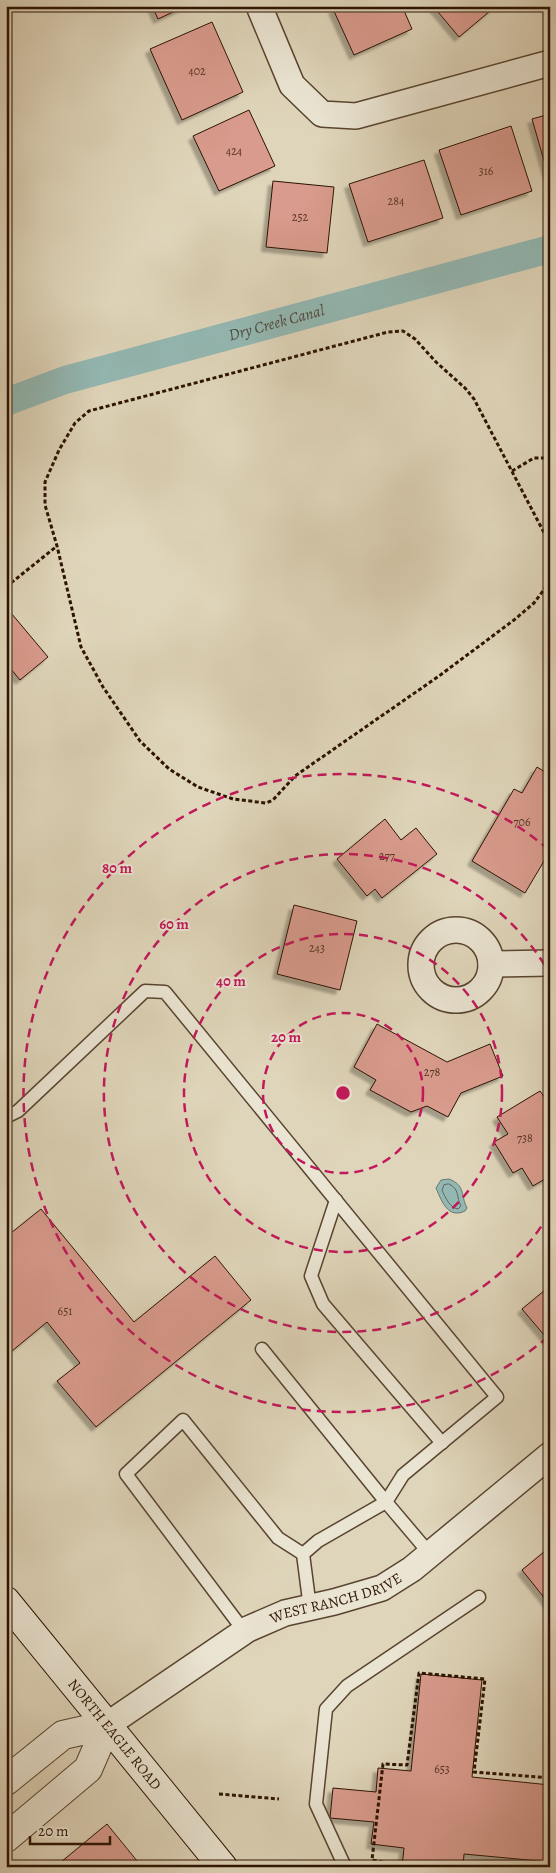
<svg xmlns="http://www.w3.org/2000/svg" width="556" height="1873" font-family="Alegreya,serif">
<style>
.water{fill:#93b8b3;stroke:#6a766c}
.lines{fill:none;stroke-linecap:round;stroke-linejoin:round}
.shore{stroke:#60665a;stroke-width:1}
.canal{stroke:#93b8b3;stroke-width:28}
.building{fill:#d99b8d;stroke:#2c1302;filter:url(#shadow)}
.service-casing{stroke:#594430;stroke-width:15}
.minor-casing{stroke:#594430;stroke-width:28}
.tertiary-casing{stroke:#594430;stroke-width:30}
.secondary-casing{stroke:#2c1302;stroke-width:30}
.path{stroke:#2c1302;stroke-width:3;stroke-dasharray:4 2.5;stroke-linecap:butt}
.service{stroke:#eae4d2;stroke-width:12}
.minor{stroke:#eae4d2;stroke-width:25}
.tertiary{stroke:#eae4d2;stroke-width:28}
.secondary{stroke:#eae4d2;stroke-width:28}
.ring{fill:none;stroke:#c2185b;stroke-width:2.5;stroke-dasharray:9 6}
.labels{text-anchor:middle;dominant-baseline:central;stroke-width:4;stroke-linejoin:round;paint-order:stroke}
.number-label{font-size:12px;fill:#573525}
.street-label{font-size:15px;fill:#2c1302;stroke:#eae4d2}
.water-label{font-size:16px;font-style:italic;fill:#504d40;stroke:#eae4d2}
.centre{fill:#c2185b;stroke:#eae4d2;stroke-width:2.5}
.ring-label{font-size:15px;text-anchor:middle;font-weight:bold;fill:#c2185b;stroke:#eae4d2;stroke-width:4;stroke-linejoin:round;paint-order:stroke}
</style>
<defs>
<filter id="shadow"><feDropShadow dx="-4.5" dy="4.5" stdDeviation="1" flood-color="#0004"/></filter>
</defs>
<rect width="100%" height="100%" fill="#dfd5ba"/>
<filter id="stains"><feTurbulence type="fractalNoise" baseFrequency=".004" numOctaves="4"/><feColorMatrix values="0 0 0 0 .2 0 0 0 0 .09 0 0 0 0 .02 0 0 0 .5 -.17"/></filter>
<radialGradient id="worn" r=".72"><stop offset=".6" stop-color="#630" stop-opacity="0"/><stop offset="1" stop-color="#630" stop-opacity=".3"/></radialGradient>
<path class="water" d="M 449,1179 C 466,1186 460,1194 467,1208 L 465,1211 C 448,1219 442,1202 436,1188 L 441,1180 Z"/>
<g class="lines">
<path class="shore" d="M 449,1184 C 460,1189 456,1197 461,1206 L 458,1209 C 450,1208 445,1197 442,1190 L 444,1185 Z"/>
<path class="canal" id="s1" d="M 6,402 L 65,380 L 550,249"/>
</g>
<g class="building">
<polygon points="152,6 186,6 158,19"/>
<polygon points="340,6 402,6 412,29 354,55 333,9"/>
<polygon points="433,6 496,6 459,37"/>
<polygon points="212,22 243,92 182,120 150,49"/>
<polygon points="249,110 275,166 219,191 193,136"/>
<polygon points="550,114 550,177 549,178 532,119"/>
<polygon points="511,126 532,191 461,215 439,150"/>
<polygon points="424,160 443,218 368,242 349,184"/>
<polygon points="273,181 334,187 327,253 266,247"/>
<polygon points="6,607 48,657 20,680 6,663"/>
<polygon points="537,767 550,775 550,851 525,893 472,861 514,789 522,793"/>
<polygon points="385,819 401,840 416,828 437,854 382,898 375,889 367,896 337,859"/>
<polygon points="294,905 357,921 340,990 277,974"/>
<polygon points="377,1024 447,1062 490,1044 503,1076 461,1093 448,1117 427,1106 411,1112 370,1090 376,1080 354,1067"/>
<polygon points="540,1091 550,1105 550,1176 533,1186 522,1168 513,1173 494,1142 508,1134 497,1117"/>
<polygon points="41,1209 134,1322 215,1256 251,1300 96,1427 57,1381 80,1363 47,1322 6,1356 6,1237"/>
<polygon points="550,1286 550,1342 522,1309"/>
<polygon points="550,1547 550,1605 522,1570"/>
<polygon points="421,1674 482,1680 472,1777 550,1785 550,1862 464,1854 463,1867 402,1867 404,1848 371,1844 374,1822 330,1818 333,1788 376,1792 378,1768 411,1771"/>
<polygon points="107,1824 142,1867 55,1867"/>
</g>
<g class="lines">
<g class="service-casing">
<g id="service">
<polyline points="6,1117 18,1111 145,991 165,992 497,1397 403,1475 386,1502 430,1554"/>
<polyline points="336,1200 311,1276 323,1304 442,1443"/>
<polyline points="262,1349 386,1502 318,1541 303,1554 310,1608"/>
<polyline points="244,1631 126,1474 183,1420 278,1538 303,1554"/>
<polyline points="345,1867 316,1804 326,1709 347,1686 479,1597"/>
</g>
</g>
<g class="minor-casing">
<g id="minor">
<polyline points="259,6 292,85 322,114 356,116 550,63"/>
<circle cx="456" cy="965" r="35"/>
<polyline points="491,964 550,963"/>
<path id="s2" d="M 107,1725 L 248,1629 L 285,1613 L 334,1602 L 382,1588 L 412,1569 L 550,1455"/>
</g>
</g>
<g class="tertiary-casing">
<polyline id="tertiary" points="6,1781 63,1735 107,1725 88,1769 6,1838"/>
</g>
<g class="secondary-casing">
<g id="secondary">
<path id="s3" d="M 6,1601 L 223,1867"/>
</g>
</g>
<g class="path">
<polyline points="512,471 534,458 550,458"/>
<polyline points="550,544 474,399 465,388 436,362 415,339 403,331 388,332 89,411 75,423 59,450 45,482 45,505 57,546 81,647 103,687 140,741 169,769 198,787 233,799 266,803 273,800 295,776 439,676 514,620 534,603 548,584 550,579"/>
<polyline points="6,587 57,546"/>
<polyline points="219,1794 279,1799"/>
<polyline points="399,1867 400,1865 372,1860 383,1764 407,1765 419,1673 485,1679 474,1772 550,1778"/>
<polyline points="467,1867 467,1863 506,1867"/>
</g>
<use href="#service" class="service"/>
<use href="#minor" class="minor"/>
<use href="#tertiary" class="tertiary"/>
<use href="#secondary" class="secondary"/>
</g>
<g class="ring">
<circle cx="343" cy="1093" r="80"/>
<circle cx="343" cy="1093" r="159"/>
<path d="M549 1214A239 239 0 1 1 549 972"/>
<path d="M548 1337A319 319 0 1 1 548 849"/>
</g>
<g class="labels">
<g class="number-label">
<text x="197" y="71">402</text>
<text x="234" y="151">424</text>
<text x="486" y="171">316</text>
<text x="396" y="201">284</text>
<text x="300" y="217">252</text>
<text x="522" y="822">706</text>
<text x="387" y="856">277</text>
<text x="317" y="948">243</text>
<text x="432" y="1072">278</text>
<text x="525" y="1138">738</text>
<text x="65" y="1311">651</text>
<text x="442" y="1769">653</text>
</g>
<g class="street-label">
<text stroke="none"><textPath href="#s2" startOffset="264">WEST RANCH DRIVE</textPath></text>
<text stroke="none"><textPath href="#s3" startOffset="172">NORTH EAGLE ROAD</textPath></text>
</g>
<g class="water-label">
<text stroke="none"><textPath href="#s1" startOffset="282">Dry Creek Canal</textPath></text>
</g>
</g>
<circle cx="343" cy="1093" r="8" class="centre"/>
<g class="ring-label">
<text x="117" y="873">80 m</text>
<text x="174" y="929">60 m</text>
<text x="231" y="986">40 m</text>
<text x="286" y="1042">20 m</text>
</g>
<rect width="556" height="1873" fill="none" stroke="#dfd5ba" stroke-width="25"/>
<rect x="8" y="8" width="541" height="1858" fill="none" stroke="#2c1302" stroke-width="2.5"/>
<rect x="12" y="12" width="531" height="1848" fill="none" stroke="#2c1302"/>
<path d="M30 1836v8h80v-8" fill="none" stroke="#2c1302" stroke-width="2.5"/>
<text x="38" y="1836" font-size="15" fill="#2c1302" stroke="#eae4d2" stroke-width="4" paint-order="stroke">20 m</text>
<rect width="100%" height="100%" filter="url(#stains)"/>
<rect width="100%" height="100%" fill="url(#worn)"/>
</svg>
